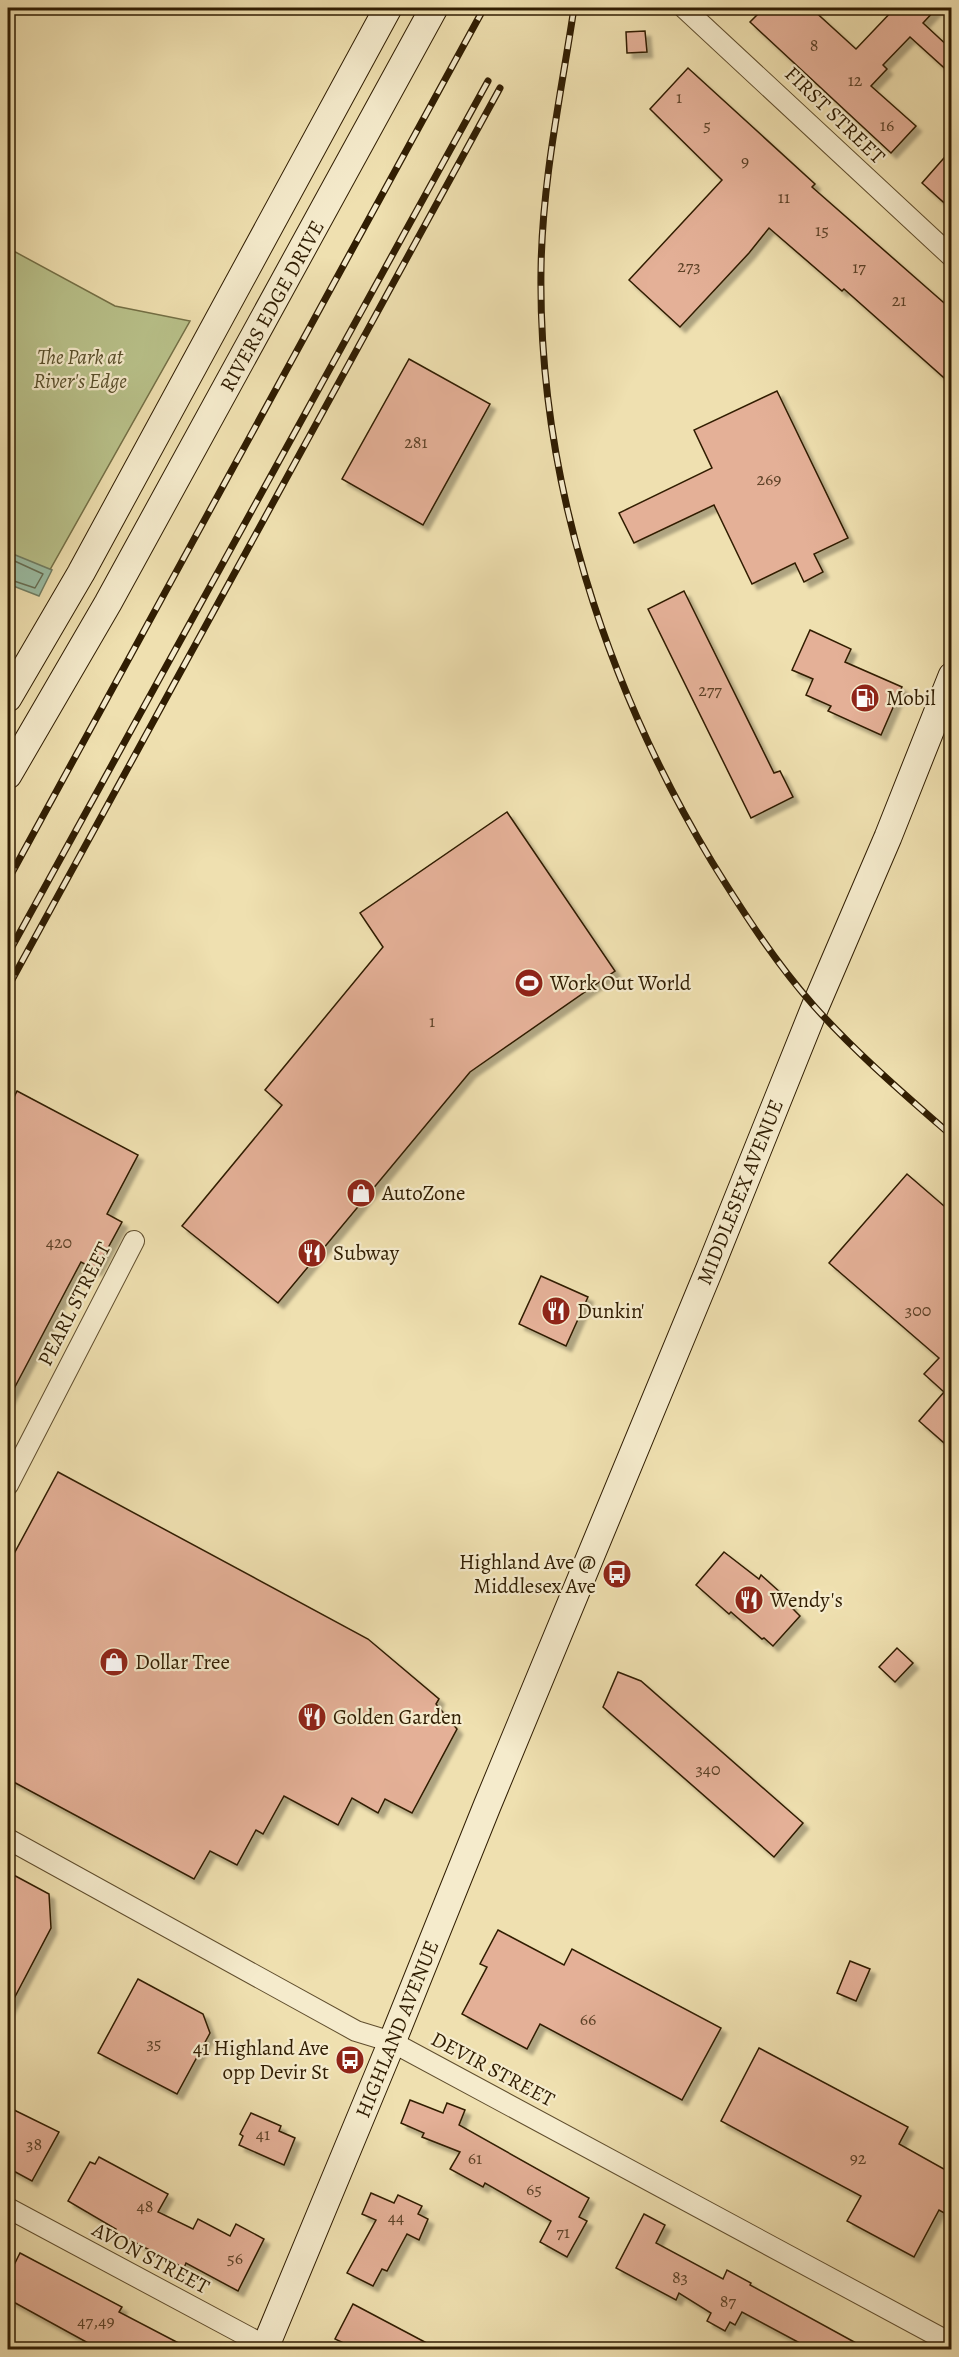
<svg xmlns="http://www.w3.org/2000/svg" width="959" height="2357" font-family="Alegreya,serif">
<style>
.green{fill:#b9c28b;stroke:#747046;stroke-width:1.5}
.water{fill:#9bbea5;stroke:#707e64;stroke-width:1.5}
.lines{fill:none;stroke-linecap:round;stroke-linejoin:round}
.shore{stroke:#666e54;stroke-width:1.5}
.building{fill:#e4b097;stroke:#301d02;stroke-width:1.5;filter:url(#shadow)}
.minor-casing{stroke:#604e2e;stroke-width:22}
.secondary-casing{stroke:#301d02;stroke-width:29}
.minor{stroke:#f5ebcc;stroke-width:20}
.secondary{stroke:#f5ebcc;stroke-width:27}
.rail-casing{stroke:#301d02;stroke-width:7}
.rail{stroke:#f5ebcc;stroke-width:4.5;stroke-dasharray:14;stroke-linecap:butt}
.labels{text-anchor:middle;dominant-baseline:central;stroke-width:4.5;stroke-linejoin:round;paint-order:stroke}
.number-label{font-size:18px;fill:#5d4227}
.street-label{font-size:21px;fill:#301d02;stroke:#f5ebcc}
.park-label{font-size:21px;font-style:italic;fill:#594f2b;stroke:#f5ebcc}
.poi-label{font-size:21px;fill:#301d02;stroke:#f5ebcc;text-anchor:start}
</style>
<defs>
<filter id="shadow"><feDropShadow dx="5.5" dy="5.5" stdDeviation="1.5" flood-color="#0004"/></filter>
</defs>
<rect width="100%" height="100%" fill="#efe0b0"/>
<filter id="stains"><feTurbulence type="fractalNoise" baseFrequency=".00333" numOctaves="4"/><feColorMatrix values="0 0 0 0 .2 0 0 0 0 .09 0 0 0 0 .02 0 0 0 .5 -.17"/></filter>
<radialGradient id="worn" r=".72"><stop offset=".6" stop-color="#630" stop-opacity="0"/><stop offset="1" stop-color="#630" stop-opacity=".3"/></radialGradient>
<polygon class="green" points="8,248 115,306 190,321 47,575 8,560"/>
<polygon class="water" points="8,552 52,570 39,596 8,584"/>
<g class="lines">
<polyline class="shore" points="8,558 43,574 35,588 8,579"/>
</g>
<g class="building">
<polygon points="764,8 811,8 856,49 895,8 937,8 923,23 951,49 951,74 910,37 883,65 887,69 871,86 916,126 891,153 750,22"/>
<polygon points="645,31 647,52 627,53 626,32"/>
<polygon points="688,68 815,184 812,187 951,309 951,384 844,289 842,291 769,228 749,253 680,327 629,280 722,180 650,109"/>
<polygon points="951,150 951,209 922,183"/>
<polygon points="409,359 490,404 423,525 342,479"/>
<polygon points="777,391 848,538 814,554 823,572 804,582 795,563 752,584 714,505 634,543 619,513 712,468 694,430"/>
<polygon points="684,591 774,773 780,771 793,797 751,818 648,609"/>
<polygon points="810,630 851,649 845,662 902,687 881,735 828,711 831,706 806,695 813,679 792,670"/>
<polygon points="507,812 615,971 470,1072 278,1303 182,1226 282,1105 265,1090 383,947 360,913"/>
<polygon points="17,1091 138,1155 107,1214 122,1222 96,1270 81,1262 8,1400 8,1110"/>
<polygon points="907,1174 951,1212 951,1449 919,1421 944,1392 924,1374 939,1358 829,1263"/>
<polygon points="541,1276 588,1297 566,1346 519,1324"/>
<polygon points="58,1472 368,1639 439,1699 436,1704 457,1729 412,1813 385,1799 378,1813 352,1798 338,1825 284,1796 263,1834 256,1830 237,1865 210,1851 194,1879 8,1779 8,1565"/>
<polygon points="724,1552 759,1579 761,1575 792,1603 790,1606 800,1616 773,1646 764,1638 762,1639 731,1612 729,1614 696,1585"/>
<polygon points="897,1648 913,1663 895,1682 879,1667"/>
<polygon points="618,1672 641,1681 803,1823 774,1857 603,1707"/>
<polygon points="8,1872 49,1894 51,1928 8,2010"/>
<polygon points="498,1930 564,1965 572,1949 721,2028 682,2100 540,2024 527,2049 462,2014 487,1967 480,1964"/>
<polygon points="850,1961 870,1969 856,2001 837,1993"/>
<polygon points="138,1979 203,2014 210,2033 177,2094 98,2053"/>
<polygon points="759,2048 908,2127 899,2144 951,2173 951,2204 946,2214 939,2210 914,2257 847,2221 861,2196 721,2121"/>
<polygon points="410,2100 443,2113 447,2103 465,2110 459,2125 589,2198 579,2217 587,2221 567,2257 540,2242 551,2221 485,2183 483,2187 450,2169 460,2152 422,2137 424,2133 401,2123"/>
<polygon points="8,2107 59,2132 32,2181 8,2168"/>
<polygon points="251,2113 281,2126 279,2131 295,2138 284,2165 239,2145 243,2136 240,2134"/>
<polygon points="99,2157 168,2194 158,2212 193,2229 198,2219 230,2236 236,2224 264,2239 238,2291 186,2263 184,2268 136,2243 115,2232 116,2229 68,2201 90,2162 95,2164"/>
<polygon points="371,2193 394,2203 398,2195 422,2206 418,2214 428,2219 419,2240 407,2234 387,2271 382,2269 373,2286 347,2273 376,2220 362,2214"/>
<polygon points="644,2214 665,2225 656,2243 723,2279 727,2270 751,2283 750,2285 867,2349 811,2349 742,2312 735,2325 730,2322 725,2331 707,2321 711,2313 679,2293 676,2300 616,2268"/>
<polygon points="20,2253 122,2307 119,2312 190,2349 99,2349 8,2299 8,2277"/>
<polygon points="353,2304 438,2349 356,2349 335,2339"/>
</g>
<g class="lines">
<g class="minor-casing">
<g id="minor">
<polyline points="684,8 952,257"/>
<polyline points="8,1485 134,1241"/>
<polyline points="8,1839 356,2031 392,2042 945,2340 949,2350"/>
<polyline points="8,2208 273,2350"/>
</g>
</g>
<g class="secondary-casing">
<g id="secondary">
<polyline points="8,698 81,573 388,8"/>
<polyline points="8,775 108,603 434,8"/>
<polyline points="264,2350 392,2042 487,1806 710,1268 815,1007 888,837 952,676"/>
</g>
</g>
<use href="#minor" class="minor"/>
<use href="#secondary" class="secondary"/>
<g class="rail-casing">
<g id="rail">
<path d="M 574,8 C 561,94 542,182 541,270 C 538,478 606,686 712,862 C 743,912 775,962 814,1006 C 856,1053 904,1094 952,1136"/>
<polyline points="8,880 484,8"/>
<polyline points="8,954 488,81"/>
<polyline points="8,987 500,88"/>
</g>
</g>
<use href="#rail" class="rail"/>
</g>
<defs>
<g id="fuel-disc" transform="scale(1.5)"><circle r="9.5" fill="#8f2418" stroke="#f5ebcc"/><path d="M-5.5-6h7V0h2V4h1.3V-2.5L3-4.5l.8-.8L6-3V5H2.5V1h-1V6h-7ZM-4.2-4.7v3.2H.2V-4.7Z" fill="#fff"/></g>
<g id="stadium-disc" transform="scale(1.5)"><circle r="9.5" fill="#8f2418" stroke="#f5ebcc"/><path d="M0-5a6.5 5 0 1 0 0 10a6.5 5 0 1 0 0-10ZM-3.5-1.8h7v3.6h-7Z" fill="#fff"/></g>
<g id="shop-disc" transform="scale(1.5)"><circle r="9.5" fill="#8f2418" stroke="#f5ebcc"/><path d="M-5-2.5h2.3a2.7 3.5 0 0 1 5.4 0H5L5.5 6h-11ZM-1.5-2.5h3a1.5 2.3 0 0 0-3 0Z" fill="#fff"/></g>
<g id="restaurant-disc" transform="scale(1.5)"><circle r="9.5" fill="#8f2418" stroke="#f5ebcc"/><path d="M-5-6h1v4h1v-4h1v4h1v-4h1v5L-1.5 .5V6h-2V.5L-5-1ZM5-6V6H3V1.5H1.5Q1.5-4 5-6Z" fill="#fff"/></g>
<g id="bus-disc" transform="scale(1.5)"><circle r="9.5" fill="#8f2418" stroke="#f5ebcc"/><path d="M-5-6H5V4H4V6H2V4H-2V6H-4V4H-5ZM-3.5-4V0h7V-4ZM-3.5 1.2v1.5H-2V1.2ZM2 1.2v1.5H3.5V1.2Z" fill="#fff"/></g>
</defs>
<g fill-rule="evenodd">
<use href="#fuel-disc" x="865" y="698"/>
<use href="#stadium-disc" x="529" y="983"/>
<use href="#shop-disc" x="361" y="1193"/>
<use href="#restaurant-disc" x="312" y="1253"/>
<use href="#restaurant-disc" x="556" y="1311"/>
<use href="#bus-disc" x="617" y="1574"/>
<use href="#restaurant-disc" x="749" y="1600"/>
<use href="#shop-disc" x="114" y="1662"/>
<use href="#restaurant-disc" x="312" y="1717"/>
<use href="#bus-disc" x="350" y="2060"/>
</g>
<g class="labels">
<g class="number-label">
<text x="814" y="45">8</text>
<text x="855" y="80">12</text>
<text x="679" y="97">1</text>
<text x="707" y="125">5</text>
<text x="887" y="125">16</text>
<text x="745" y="161">9</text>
<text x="784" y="197">11</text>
<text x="822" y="230">15</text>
<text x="689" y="266">273</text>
<text x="859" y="267">17</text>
<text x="899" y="300">21</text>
<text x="416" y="442">281</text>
<text x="769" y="479">269</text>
<text x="710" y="690">277</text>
<text x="432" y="1021">1</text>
<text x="59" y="1242">420</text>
<text x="918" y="1310">300</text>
<text x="708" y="1769">340</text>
<text x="588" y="2019">66</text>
<text x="154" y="2043">35</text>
<text x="263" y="2134">41</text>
<text x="34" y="2144">38</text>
<text x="475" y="2158">61</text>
<text x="858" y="2158">92</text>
<text x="534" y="2189">65</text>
<text x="145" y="2206">48</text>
<text x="396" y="2217">44</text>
<text x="563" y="2232">71</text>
<text x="235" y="2258">56</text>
<text x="680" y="2277">83</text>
<text x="728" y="2301">87</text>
<text x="96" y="2321">47,49</text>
</g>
<g class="street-label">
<text transform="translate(835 115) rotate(44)">FIRST STREET</text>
<text transform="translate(272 306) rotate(-61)">RIVERS EDGE DRIVE</text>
<text transform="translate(740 1192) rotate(-68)">MIDDLESEX AVENUE</text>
<text transform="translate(74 1304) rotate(-63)">PEARL STREET</text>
<text transform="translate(397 2029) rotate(-68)">HIGHLAND AVENUE</text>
<text transform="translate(493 2069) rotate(28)">DEVIR STREET</text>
<text transform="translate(151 2258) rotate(28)">AVON STREET</text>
</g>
<g class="park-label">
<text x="80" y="357">The Park at<tspan x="80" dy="24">River's Edge</tspan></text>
</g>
<g class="poi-label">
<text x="886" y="698">Mobil</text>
<text x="550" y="983">Work Out World</text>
<text x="382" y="1193">AutoZone</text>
<text x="333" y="1253">Subway</text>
<text x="577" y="1311">Dunkin'</text>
<text x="596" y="1562" text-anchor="end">Highland Ave @<tspan x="596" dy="24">Middlesex Ave</tspan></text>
<text x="770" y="1600">Wendy's</text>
<text x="135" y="1662">Dollar Tree</text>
<text x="333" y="1717">Golden Garden</text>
<text x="329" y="2048" text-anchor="end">41 Highland Ave<tspan x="329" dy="24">opp Devir St</tspan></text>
</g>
</g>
<rect width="959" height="2357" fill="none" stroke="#efe0b0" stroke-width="30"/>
<rect x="9" y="9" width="941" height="2339" fill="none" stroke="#301d02" stroke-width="3"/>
<rect x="15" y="15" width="929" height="2327" fill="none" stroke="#301d02" stroke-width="1.5"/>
<rect width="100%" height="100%" filter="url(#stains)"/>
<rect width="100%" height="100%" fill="url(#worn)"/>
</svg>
